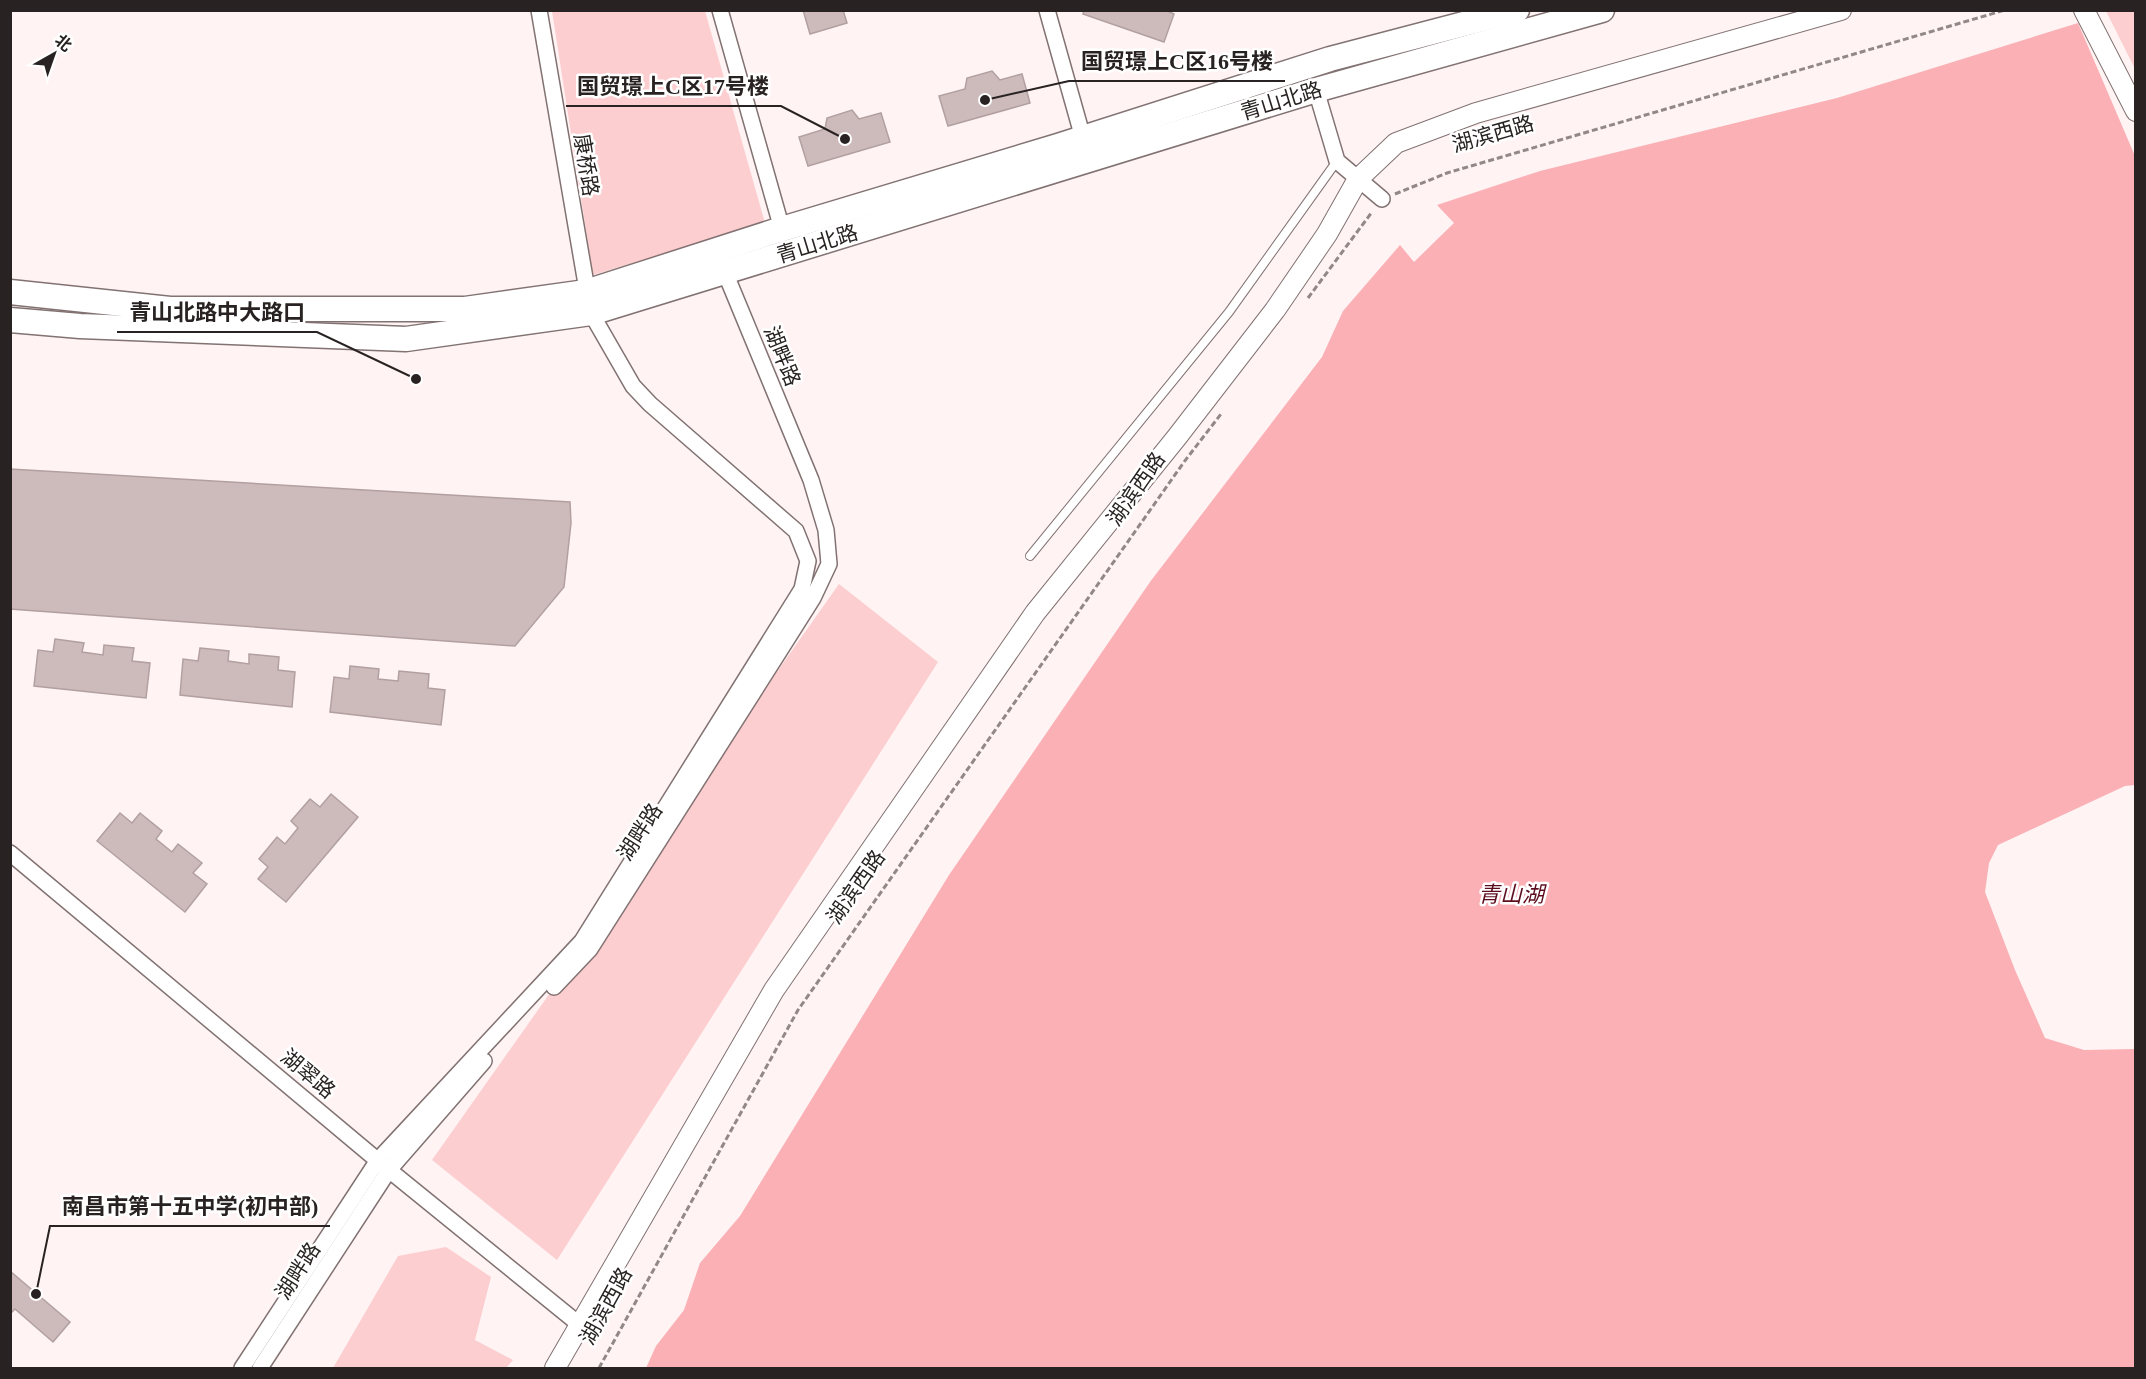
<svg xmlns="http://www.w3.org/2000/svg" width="2146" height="1379" font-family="'Times New Roman','Noto Sans SC',serif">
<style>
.green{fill:#fcced0}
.water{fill:#fab0b4}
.building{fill:#cdbbbb;stroke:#b2a0a1;stroke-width:1.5}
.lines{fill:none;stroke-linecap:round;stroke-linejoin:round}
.service-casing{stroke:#827272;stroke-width:10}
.minor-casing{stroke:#827272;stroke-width:18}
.tertiary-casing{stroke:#827272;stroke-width:22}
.primary-casing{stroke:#827272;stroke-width:27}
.path{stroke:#918888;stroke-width:3;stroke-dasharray:6 3;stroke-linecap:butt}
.service{stroke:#fff;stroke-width:8}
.minor{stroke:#fff;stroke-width:15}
.tertiary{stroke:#fff;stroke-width:20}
.primary{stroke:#fff;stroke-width:24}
.labels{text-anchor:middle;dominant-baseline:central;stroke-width:5;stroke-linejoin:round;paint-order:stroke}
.street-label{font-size:21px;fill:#282222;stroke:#fff}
.water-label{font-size:22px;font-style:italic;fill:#5d0e1e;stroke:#fff}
.leader{fill:none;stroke:#282222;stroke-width:2}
.callout-dot{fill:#282222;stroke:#fff;stroke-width:2}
.callout-label{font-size:22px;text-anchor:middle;font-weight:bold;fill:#282222;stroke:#fff;stroke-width:5;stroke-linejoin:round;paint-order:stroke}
</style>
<rect width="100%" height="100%" fill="#fff3f4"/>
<g class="green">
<polygon points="552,11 705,11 765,223 593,275"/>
<polygon points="2106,11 2135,11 2135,69"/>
<polygon points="839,584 938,662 557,1260 432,1160"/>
<polygon points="446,1247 491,1277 475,1340 513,1360 506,1368 333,1368 398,1256"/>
</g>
<polygon class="water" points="2078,23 2135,156 2135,785 2125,786 1998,845 1989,863 1985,892 2015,970 2045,1038 2084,1050 2135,1049 2135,1368 646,1368 656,1346 684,1310 700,1263 740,1216 949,875 1150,582 1322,357 1343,311 1400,245 1414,262 1454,223 1437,205 1540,171 1837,98"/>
<g class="building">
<polygon points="803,10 843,10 847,23 810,34"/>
<polygon points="1084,10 1165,10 1174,14 1164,42 1083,14"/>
<polygon points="992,71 1000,80 1022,74 1030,103 948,126 939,96 965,89 967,78"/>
<polygon points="852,110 859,119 881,113 890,142 808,166 799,137 825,129 827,118"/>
<polygon points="10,469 570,502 571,523 564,587 515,646 10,609"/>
<polygon points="55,639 84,643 82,652 103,655 104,645 134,648 132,661 150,663 146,698 34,686 38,650 53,652"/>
<polygon points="200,648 229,651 228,661 249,664 249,654 279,657 278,670 295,672 292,707 180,695 183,659 198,661"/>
<polygon points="350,666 379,669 378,679 398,681 399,671 429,674 428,688 445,690 441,725 330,712 334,677 349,679"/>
<polygon points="331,794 358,817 286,902 258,879 268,867 259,859 277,837 285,844 298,828 291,821 310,799 320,807"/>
<polygon points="120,813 132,823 140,813 162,831 156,839 172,852 178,844 202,863 193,873 207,884 185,912 97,841"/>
<polygon points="10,1271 70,1322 53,1342 15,1309 10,1314"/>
</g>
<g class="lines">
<g class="service-casing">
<polyline id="service" points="1030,556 1229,312 1337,161"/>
</g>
<g class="minor-casing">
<g id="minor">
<polyline points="720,10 782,229"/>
<polyline points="1047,10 1083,138"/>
<polyline points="1316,90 1337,161 1382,199"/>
<polyline points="10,853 389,1170 580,1325"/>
<polyline points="554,987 590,949 777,655 813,598 829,564 826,530 811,480 722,265"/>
<polyline points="242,1368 378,1160 582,941 802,589 808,561 796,531 650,404 633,386 591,313 539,10"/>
<polyline points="260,1368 389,1170 484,1061"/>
</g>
</g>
<g class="tertiary-casing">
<g id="tertiary">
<polyline points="2084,10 2136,111"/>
<polyline points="555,1368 774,990 1035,613 1177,437 1275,310 1327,234 1358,179 1396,143 1476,113 1841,10"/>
</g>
</g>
<g class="primary-casing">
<g id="primary">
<polyline points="10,292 170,309 465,309 586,292 782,229 1058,146 1330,59 1517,10"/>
<polyline points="10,320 80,326 406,339 591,313 1316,90 1602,10"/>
</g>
</g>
<g class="path">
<polyline points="1395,194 1447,173 2005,10"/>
<polyline points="1308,298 1372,212"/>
<polyline points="599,1368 798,1010 1184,462 1221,414"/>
</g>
<use href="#service" class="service"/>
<use href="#minor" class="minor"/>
<use href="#tertiary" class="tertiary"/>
<use href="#primary" class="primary"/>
</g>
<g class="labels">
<g class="street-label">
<text transform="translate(1281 101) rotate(-17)">青山北路</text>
<text transform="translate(1493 134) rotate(-16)">湖滨西路</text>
<text transform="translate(586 165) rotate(81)">康桥路</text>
<text transform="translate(817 244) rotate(-17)">青山北路</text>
<text transform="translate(782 356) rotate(68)">湖畔路</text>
<text transform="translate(1136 489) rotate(-55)">湖滨西路</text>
<text transform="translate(640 832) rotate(-57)">湖畔路</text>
<text transform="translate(856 887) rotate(-55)">湖滨西路</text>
<text transform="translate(308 1074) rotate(40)">湖翠路</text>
<text transform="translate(298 1271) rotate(-57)">湖畔路</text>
<text transform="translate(606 1306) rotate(-61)">湖滨西路</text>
</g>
<g class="water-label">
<text x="1511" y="894">青山湖</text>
</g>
</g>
<path class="leader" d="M985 100L1069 81H1285M845 139L781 106H566M416 379L317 332H117M36 1294L50 1226H330"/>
<g class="callout-dot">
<circle cx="985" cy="100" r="6"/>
<circle cx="845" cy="139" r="6"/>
<circle cx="416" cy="379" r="6"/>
<circle cx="36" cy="1294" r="6"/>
</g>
<g class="callout-label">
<text x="1177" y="69">国贸璟上C区16号楼</text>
<text x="673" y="94">国贸璟上C区17号楼</text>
<text x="217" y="320">青山北路中大路口</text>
<text x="190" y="1214">南昌市第十五中学(初中部)</text>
</g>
<rect width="2146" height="1379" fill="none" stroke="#282222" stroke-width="24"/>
<g transform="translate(54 54) rotate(40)" stroke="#ffffff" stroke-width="4.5" paint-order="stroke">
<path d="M0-4.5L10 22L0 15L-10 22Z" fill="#282222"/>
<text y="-9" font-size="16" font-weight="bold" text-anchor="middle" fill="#282222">北</text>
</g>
</svg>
